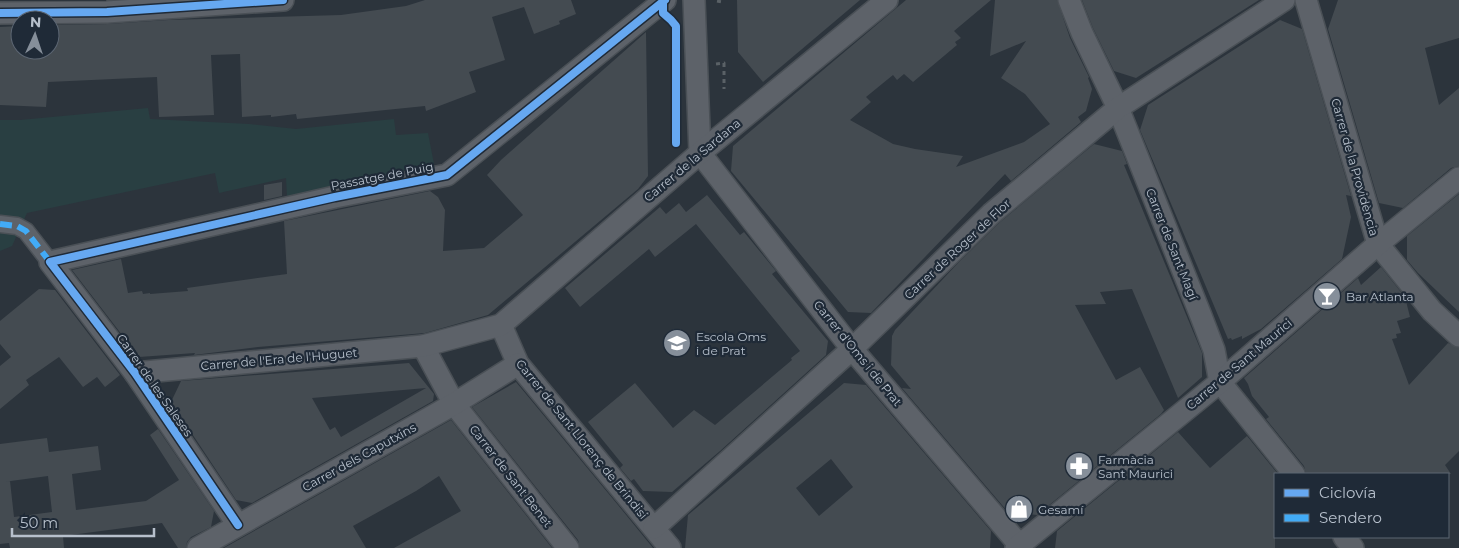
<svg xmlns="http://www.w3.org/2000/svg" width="1459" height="548" font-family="Montserrat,sans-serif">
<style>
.green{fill:#293f42}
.building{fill:#444b51;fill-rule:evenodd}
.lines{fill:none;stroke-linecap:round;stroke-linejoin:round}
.pedestrian-casing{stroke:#4a5056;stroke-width:19}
.minor-casing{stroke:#4a5056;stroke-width:24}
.path{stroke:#5a6166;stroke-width:3;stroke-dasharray:4 4;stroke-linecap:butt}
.pedestrian{stroke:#5d6269;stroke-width:16}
.minor{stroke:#5d6269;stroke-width:21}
.quiet{stroke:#42abf6;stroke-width:6;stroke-dasharray:12 6;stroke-linecap:butt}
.cycleway-casing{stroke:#1f2a37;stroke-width:11}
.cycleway{stroke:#66a8f1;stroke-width:8}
.labels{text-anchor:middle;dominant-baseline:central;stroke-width:4.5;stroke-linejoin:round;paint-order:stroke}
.street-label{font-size:12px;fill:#b7c0cc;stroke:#1f2a37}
.poi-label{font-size:12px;fill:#b7c0cc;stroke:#1f2a37;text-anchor:start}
</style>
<rect width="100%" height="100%" fill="#2c343c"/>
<polygon class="green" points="148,108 150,119 249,124 296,129 394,119 396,135 428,133 434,164 287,196 286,178 219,193 215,173 27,213 12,246 0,251 0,120 20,120"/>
<g class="building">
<polygon points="425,0 571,0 576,14 559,21 560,24 534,34 524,7 492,17 505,60 469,72 476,92 426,111 425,106 297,119 296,114 271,117 271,115 242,117 240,54 211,55 214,115 159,117 157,77 48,82 46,107 0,105 0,27 20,26 20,50 50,50 50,25 108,24 168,20 341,15 406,6"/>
<polygon points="737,0 860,0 763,82 738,52"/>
<polygon points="906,0 991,0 954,31 961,38 955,42 957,45 913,82 904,74 897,80 893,75 866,97 871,102 850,120 886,140 893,144 915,149 963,156 956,167 1024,142 1050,124 1025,94 1001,78 1026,41 990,56 995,0 1057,0 1070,38 1089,77 1088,78 1092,89 1086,111 1078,117 1081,122 1011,181 1005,174 871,313 848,312 731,171 733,146"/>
<polygon points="1082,0 1259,0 1136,78 1114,71 1093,28"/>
<polygon points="1338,0 1459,0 1459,38 1425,48 1439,105 1459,88 1459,166 1451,168 1403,208 1379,203 1328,29"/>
<polygon points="1280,20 1302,29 1351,196 1346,195 1351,217 1342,259 1261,329 1242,339 1242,336 1232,340 1231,338 1228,339 1140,130 1148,105"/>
<polygon points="646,32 648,176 638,189 488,315 425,333 258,347 194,355 195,353 139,357 72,270 121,259 128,293 142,291 143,294 150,293 150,294 188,291 187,288 287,274 284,221 430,191 438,197 445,210 443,251 484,248 523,215 487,175 501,160"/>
<polygon points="1094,144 1122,151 1127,164 1124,165 1202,353 1202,377 1178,398 1132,289 1100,292 1106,304 1075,305 1116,380 1140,367 1164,410 1161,414 1037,515 1008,512 902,388 911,389 891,365 892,336 895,330 959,262 999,223"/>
<polygon points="282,182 282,196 264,200 264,185"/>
<polygon points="1459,194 1459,312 1418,273 1407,260 1407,236"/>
<polygon points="707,195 740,235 744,232 776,271 772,274 828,341 826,355 720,451 672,492 643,491 634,479 631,481 620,468 623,465 588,422 635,383 673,428 694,410 715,425 792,360 791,358 800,351 696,224 655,257 649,249 580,307 565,288 660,207 666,214 679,203 686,212"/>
<polygon points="1381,267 1405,297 1410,317 1397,321 1401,333 1396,334 1397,338 1392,339 1409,385 1448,343 1459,348 1459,451 1445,465 1451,474 1306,474 1304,466 1266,419 1269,417 1252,396 1248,384 1244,378 1358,278 1361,285"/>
<polygon points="39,289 55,290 120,375 105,387 97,377 83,387 59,357 26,380 29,385 0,409 0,366 11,357 0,344 0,321"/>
<path d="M 409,363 L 434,394 L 433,401 L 252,503 L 236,500 L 171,402 L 181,381 ZM 426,388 L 341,437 L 335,427 L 330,430 L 312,398 Z"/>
<polygon points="516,382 618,505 653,548 580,548 578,540 472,407"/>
<path d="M 844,383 L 866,385 L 991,531 L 990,548 L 685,548 L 688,515 ZM 831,459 L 853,487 L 819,516 L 796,488 Z"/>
<polygon points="451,420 552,548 394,548 461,511 439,476 416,491 353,526 366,548 224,548"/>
<path d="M 158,429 L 214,511 L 211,527 L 191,537 L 187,542 L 186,548 L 178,548 L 162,523 L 63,536 L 64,548 L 10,548 L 9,543 L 0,544 L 0,444 L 47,438 L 49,452 L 98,446 L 101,470 L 72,474 L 76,510 L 146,501 L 179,480 L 150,435 ZM 48,476 L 52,512 L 14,517 L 10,481 L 3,482 Z"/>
<polygon points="1178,432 1210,468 1247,436 1278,474 1275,474 1275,548 1055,548 1057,531"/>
</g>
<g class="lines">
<g class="pedestrian-casing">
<polyline id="pedestrian" points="0,224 17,226 26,231 50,262"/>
</g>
<g class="minor-casing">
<g id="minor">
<polyline points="694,0 700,153"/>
<polyline points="1069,0 1082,33 1118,108 1201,316 1214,350 1220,382 1294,474"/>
<polyline points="1306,0 1378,244 1432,311 1459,336"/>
<polyline points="0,13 107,12 283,0"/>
<polyline points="700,153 852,349 1022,548"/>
<polyline points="501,325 518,364 670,548"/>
<polyline points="423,346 454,404 568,548"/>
<polyline points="135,373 423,346 501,325 700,153 887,0"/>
<polyline points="238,525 135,373 50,262 335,197 447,175 665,0"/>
<polyline points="654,528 852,349 991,214 1118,108 1284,0"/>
<polyline points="1344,537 1353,548"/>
<polyline points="198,548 454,404 518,364"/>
<polyline points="1016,548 1220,382 1378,244 1459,178"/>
</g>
</g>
<g class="path">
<polyline points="717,1 722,2"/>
<polyline points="716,64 724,63 724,89"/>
<polyline points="676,105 676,143"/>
</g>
<use href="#pedestrian" class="pedestrian"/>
<use href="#minor" class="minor"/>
<polyline class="quiet" points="0,224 17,226 26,231 50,262"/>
<g class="cycleway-casing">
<g id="cycleway">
<polyline points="663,0 663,13 671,20 676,26 676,143"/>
<polyline points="0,13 107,12 283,0"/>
<polyline points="238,525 135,373 50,262 335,197 447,175 665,0"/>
</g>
</g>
<use href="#cycleway" class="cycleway"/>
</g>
<defs>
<g id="bar-disc" transform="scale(1.4375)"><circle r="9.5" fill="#868f9a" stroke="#1f2a37"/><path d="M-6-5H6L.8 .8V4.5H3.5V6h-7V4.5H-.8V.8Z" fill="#fff"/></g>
<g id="school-disc" transform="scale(1.4375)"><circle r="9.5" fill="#868f9a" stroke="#1f2a37"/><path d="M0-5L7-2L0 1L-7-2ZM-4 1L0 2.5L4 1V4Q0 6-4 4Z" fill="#fff"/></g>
<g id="pharmacy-disc" transform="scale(1.4375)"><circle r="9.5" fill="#868f9a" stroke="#1f2a37"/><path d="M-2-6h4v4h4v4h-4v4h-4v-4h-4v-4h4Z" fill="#fff"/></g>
<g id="shop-disc" transform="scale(1.4375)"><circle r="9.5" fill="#868f9a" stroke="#1f2a37"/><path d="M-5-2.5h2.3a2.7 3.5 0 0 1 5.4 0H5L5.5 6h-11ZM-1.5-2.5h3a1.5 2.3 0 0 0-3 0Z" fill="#fff"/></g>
</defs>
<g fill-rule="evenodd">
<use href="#bar-disc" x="1327" y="296"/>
<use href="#school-disc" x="677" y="343"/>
<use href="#pharmacy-disc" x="1079" y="466"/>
<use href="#shop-disc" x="1019" y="509"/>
</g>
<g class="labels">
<g class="street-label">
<text transform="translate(692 160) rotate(-40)">Carrer de la Sardana</text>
<text transform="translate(1355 167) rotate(74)">Carrer de la Providència</text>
<text transform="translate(382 176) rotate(-11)">Passatge de Puig</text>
<text transform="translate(1172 244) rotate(68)">Carrer de Sant Magí</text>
<text transform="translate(957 249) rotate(-43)">Carrer de Roger de Flor</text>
<text transform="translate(858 353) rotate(51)">Carrer d'Oms i de Prat</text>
<text transform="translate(279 359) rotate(-5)">Carrer de l'Era de l'Huguet</text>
<text transform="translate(1239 364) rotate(-40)">Carrer de Sant Maurici</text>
<text transform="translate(155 385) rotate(55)">Carrer de les Saleses</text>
<text transform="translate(582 439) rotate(51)">Carrer de Sant Llorenç de Brindisi</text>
<text transform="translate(359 457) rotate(-29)">Carrer dels Caputxins</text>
<text transform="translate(511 476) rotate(52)">Carrer de Sant Benet</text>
</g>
<g class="poi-label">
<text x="1346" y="296">Bar Atlanta</text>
<text x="696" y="336">Escola Oms<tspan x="696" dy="14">i de Prat</tspan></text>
<text x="1098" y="459">Farmàcia<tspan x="1098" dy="14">Sant Maurici</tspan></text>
<text x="1038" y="509">Gesamí</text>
</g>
</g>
<rect x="1274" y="473" width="175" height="65" fill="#1f2a37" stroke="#5c6673"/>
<rect x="1284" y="489" width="25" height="8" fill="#66a8f1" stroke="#5c6673"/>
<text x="1319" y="498" font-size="15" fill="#b7c0cc">Ciclovía</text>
<rect x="1284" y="514" width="25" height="8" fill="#42abf6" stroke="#5c6673"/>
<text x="1319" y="523" font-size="15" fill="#b7c0cc">Sendero</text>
<g transform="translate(35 35) rotate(3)"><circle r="24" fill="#1f2a37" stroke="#5c6673"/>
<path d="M0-4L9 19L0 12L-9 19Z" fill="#868f9a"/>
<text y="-8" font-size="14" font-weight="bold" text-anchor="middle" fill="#b7c0cc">N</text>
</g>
<path d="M12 528v8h142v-8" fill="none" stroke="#b7c0cc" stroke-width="2.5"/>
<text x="20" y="528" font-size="15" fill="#b7c0cc" stroke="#1f2a37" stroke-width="4" paint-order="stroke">50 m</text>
</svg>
